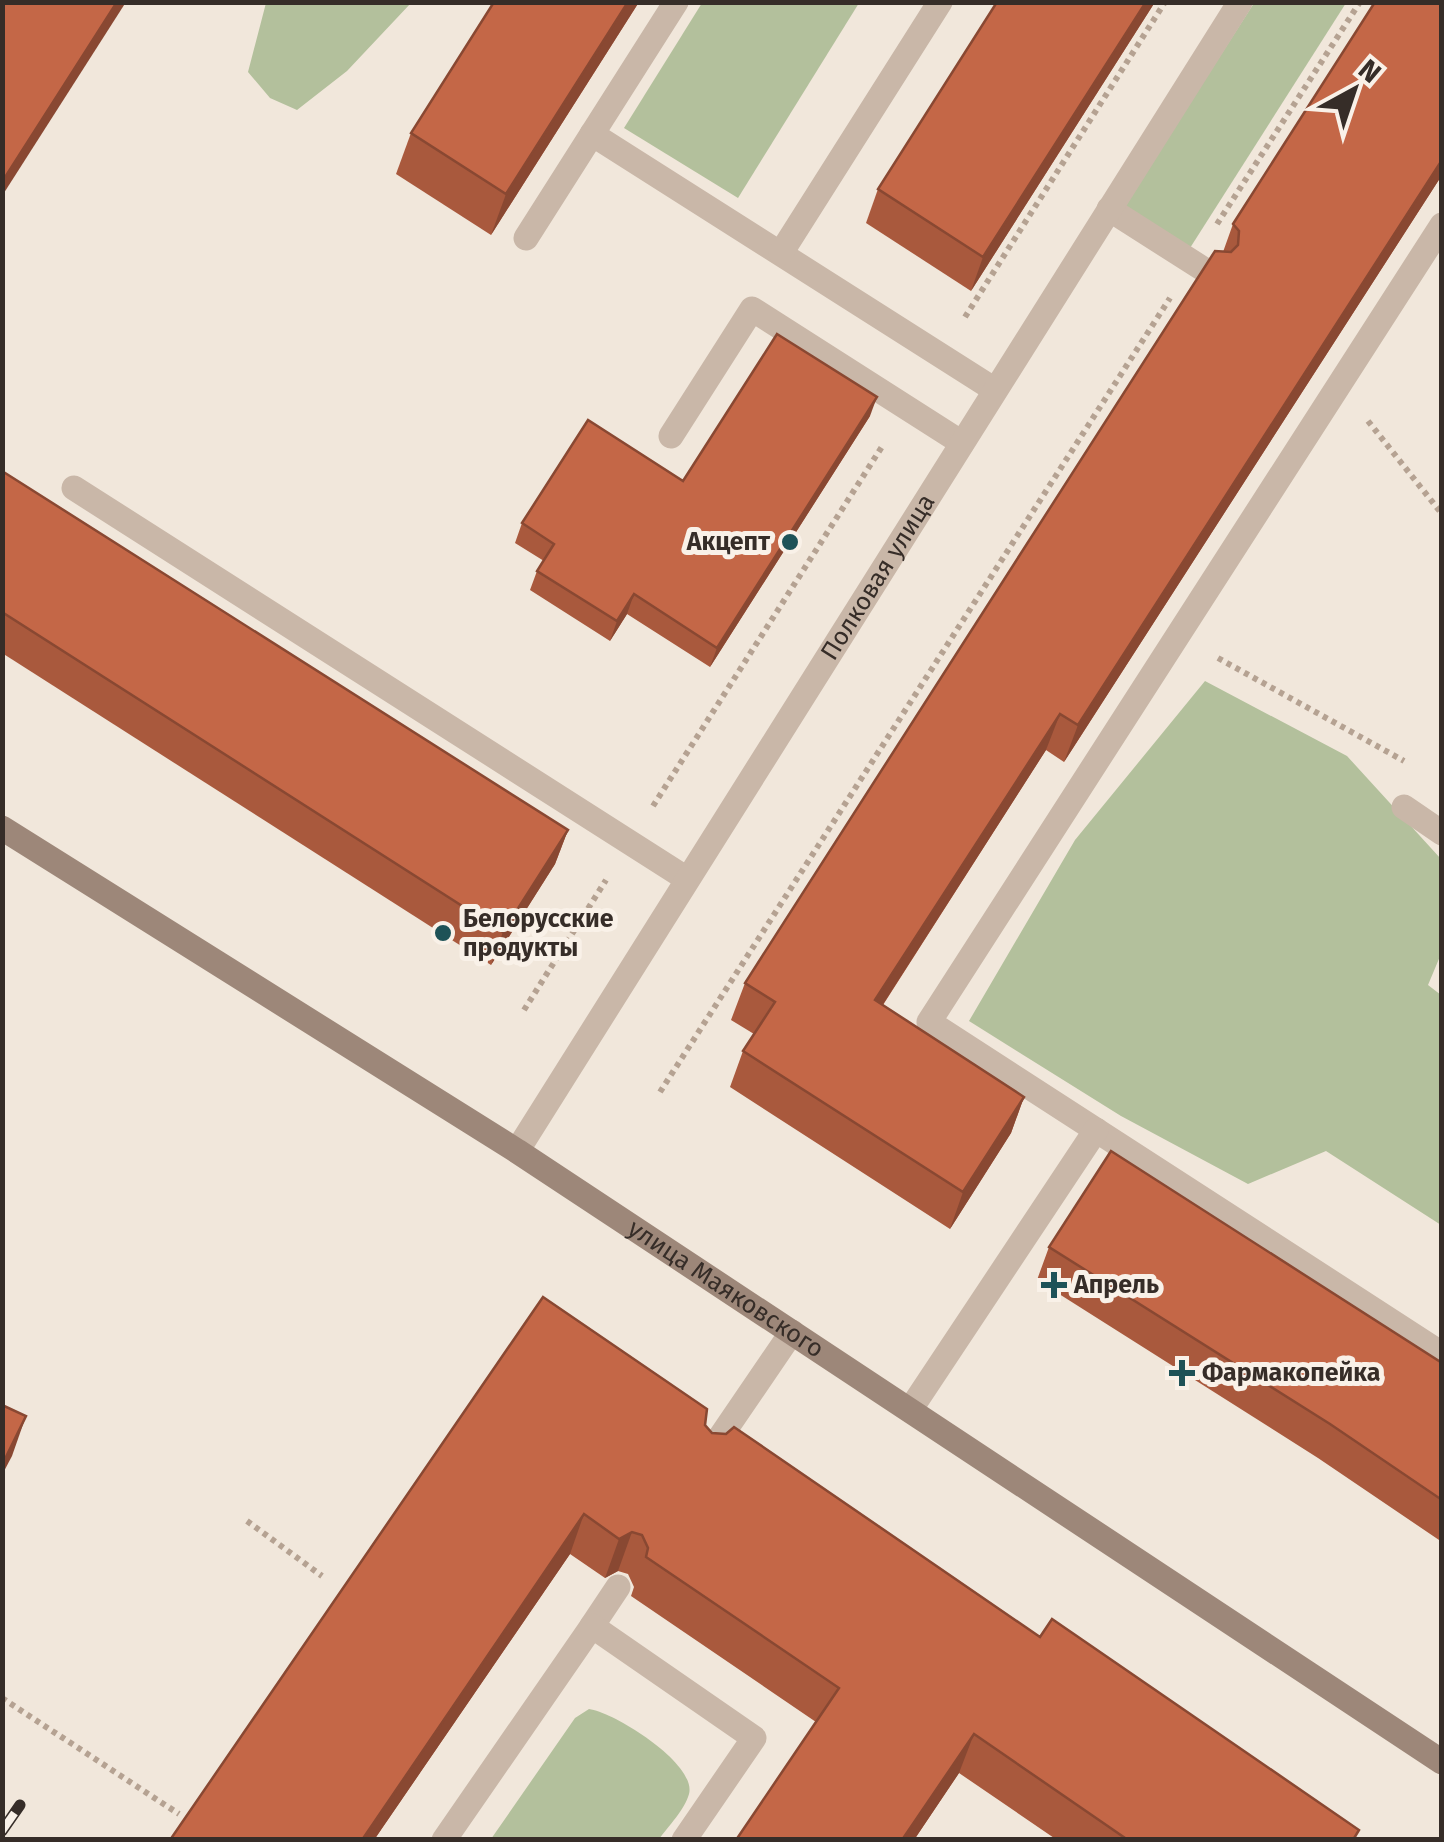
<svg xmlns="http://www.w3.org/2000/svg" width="1444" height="1842" font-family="'Fira Sans',sans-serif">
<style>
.green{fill:#b3c09c}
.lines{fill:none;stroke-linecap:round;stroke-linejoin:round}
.path{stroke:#b5a292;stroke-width:6;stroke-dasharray:5 5;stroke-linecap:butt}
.lane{stroke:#c9b7a8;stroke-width:25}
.street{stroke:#c9b7a8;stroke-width:25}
.secondary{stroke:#9d8779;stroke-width:25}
.rail-casing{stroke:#362d28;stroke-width:11}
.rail{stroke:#f9f1e8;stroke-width:8;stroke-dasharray:22;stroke-linecap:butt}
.wall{fill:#a9593d}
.shaded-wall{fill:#894832}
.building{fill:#c46747;stroke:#894832;stroke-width:2.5}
.poi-dot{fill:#1e5257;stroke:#f9f1e8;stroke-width:4}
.labels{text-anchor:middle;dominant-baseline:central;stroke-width:10;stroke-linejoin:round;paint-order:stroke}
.poi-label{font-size:25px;font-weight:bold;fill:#362d28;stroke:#f9f1e8;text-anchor:start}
.street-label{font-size:25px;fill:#362d28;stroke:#f9f1e8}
</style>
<rect width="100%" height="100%" fill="#f1e7db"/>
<g class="green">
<polygon points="266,3 266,2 411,3 347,71 297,110 270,98 248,72"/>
<polygon points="702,3 859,3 738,198 624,128"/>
<polygon points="1254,3 1346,3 1190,248 1124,206"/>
<polygon points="1205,681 1347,756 1441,859 1441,954 1428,985 1441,995 1441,1225 1326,1151 1248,1184 1121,1116 969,1021 1075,840"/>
<path d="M 589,1709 C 616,1713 697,1764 689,1794 C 685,1809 668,1827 659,1839 L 491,1839 L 575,1718 Z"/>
</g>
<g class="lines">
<g class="path">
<polyline points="1217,224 1360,2"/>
<polyline points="965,317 1165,2"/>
<polyline points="1368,421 1442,514"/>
<polyline points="1218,658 1404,761"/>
<polyline points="653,806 883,445"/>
<polyline points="524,1010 606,880"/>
<polyline points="660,1092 1170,298"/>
<polyline points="247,1521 322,1576"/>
<polyline points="2,1698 179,1814"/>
</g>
<g class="lane">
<polyline points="592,134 995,390"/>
<polyline points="1109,209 1211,274"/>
<polyline points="1442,225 929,1022 1442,1354"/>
<polyline points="526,238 676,2"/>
<polyline points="781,253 940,2"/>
<polyline points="671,436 752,309 962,443"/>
<polyline points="74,488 687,879"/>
<polyline points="1404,807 1442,833"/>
<polyline points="910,1410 1096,1130"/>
<polyline points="706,1458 792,1332"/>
<polyline points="592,1626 618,1587"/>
<polyline points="444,1840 592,1626 754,1738 684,1840"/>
</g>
<path class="street" id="s1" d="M 517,1151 L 1240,2"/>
<path class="secondary" id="s2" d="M 2,828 L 517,1151 L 1442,1762"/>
<g class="rail-casing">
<polyline id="rail" points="2,1831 20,1805"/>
</g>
<use href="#rail" class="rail"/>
</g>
<g class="wall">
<polygon points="494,2 639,2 491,235 396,174 411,133"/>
<polygon points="997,2 1155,2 971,291 866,223 878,189"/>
<polygon points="1442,2 1442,175 1064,762 1046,750 883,1005 1024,1097 1011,1133 950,1229 730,1087 743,1051 754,1034 731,1020 745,983 1223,252 1233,224"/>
<polygon points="870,416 710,667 627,614 610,641 530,590 537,571 544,561 515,543 522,523 683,481"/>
<polygon points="2,471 568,830 555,864 491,965 2,653"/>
<polygon points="1049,1247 1442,1363 1442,1542 1318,1458 1037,1280"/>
<polygon points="543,1297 705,1425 712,1433 1040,1637 1356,1840 1057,1840 959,1773 914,1840 736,1840 816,1722 631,1596 634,1587 628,1574 618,1571 605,1578 570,1554 374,1840 170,1840"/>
</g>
<g class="shaded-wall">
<polygon points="117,2 126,2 2,196 2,182"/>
<polygon points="628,2 639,2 491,235 506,194"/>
<polygon points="1146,2 1155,2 971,291 983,257"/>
<polygon points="1442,160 1442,175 1064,762 1078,725"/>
<polygon points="877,397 870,416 710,667 717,648"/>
<polygon points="634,594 627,614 610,641 617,621"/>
<polygon points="1060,714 1046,750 862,1037 875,1000"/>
<polygon points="568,830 555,864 491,965 503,932"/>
<polygon points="1024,1097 1011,1133 950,1229 963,1192"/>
<polygon points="26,1416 12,1456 2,1475 2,1465"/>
<polygon points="584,1514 570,1554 374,1840 362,1840"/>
<polygon points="632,1532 618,1571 605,1578 619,1539"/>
<polygon points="974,1734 959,1773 914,1840 902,1840"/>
</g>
<g class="building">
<polygon points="2,2 117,2 2,182"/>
<polygon points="494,2 628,2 506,194 411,133"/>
<polygon points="997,2 1146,2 983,257 878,189"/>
<polygon points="1375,2 1442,2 1442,160 1078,725 1060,714 875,1000 1024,1097 963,1192 743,1051 775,1002 745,983 1215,251 1231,252 1238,245 1239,231 1233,224"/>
<polygon points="777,334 877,397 717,648 634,594 617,621 537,571 554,544 522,523 588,420 683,481"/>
<polygon points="2,471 568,830 503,932 2,612"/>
<polygon points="1111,1151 1442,1363 1442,1500 1330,1424 1049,1247"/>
<polygon points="543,1297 707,1409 705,1425 712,1433 726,1434 734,1427 1040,1637 1052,1619 1359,1830 1353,1840 1128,1840 974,1734 902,1840 736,1840 839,1688 646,1557 648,1548 642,1535 632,1532 619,1539 584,1514 362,1840 170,1840"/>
<polygon points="2,1405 26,1416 2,1465"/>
</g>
<g class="poi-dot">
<circle cx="790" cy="542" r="10"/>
<circle cx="443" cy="933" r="10"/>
<path d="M1049 1270h10v10h10v10h-10v10h-10v-10h-10v-10h10z"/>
<path d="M1177 1358h10v10h10v10h-10v10h-10v-10h-10v-10h10z"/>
</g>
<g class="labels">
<g class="poi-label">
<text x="770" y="542" text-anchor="end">Акцепт</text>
<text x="463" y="919">Белорусские<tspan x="463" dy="29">продукты</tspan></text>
<text x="1074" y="1285">Апрель</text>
<text x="1202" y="1373">Фармакопейка</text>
</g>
<g class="street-label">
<text stroke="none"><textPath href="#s1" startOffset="678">Полковая улица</textPath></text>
<text stroke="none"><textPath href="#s2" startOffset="858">улица Маяковского</textPath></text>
</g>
</g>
<rect width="1444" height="1842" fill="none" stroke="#362d28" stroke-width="10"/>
<g transform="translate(1354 90) rotate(40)" stroke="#f9f1e8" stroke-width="8" paint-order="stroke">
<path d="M0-8L18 38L0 25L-18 38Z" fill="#362d28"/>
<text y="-15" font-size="28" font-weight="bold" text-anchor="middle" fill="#362d28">N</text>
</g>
</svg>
